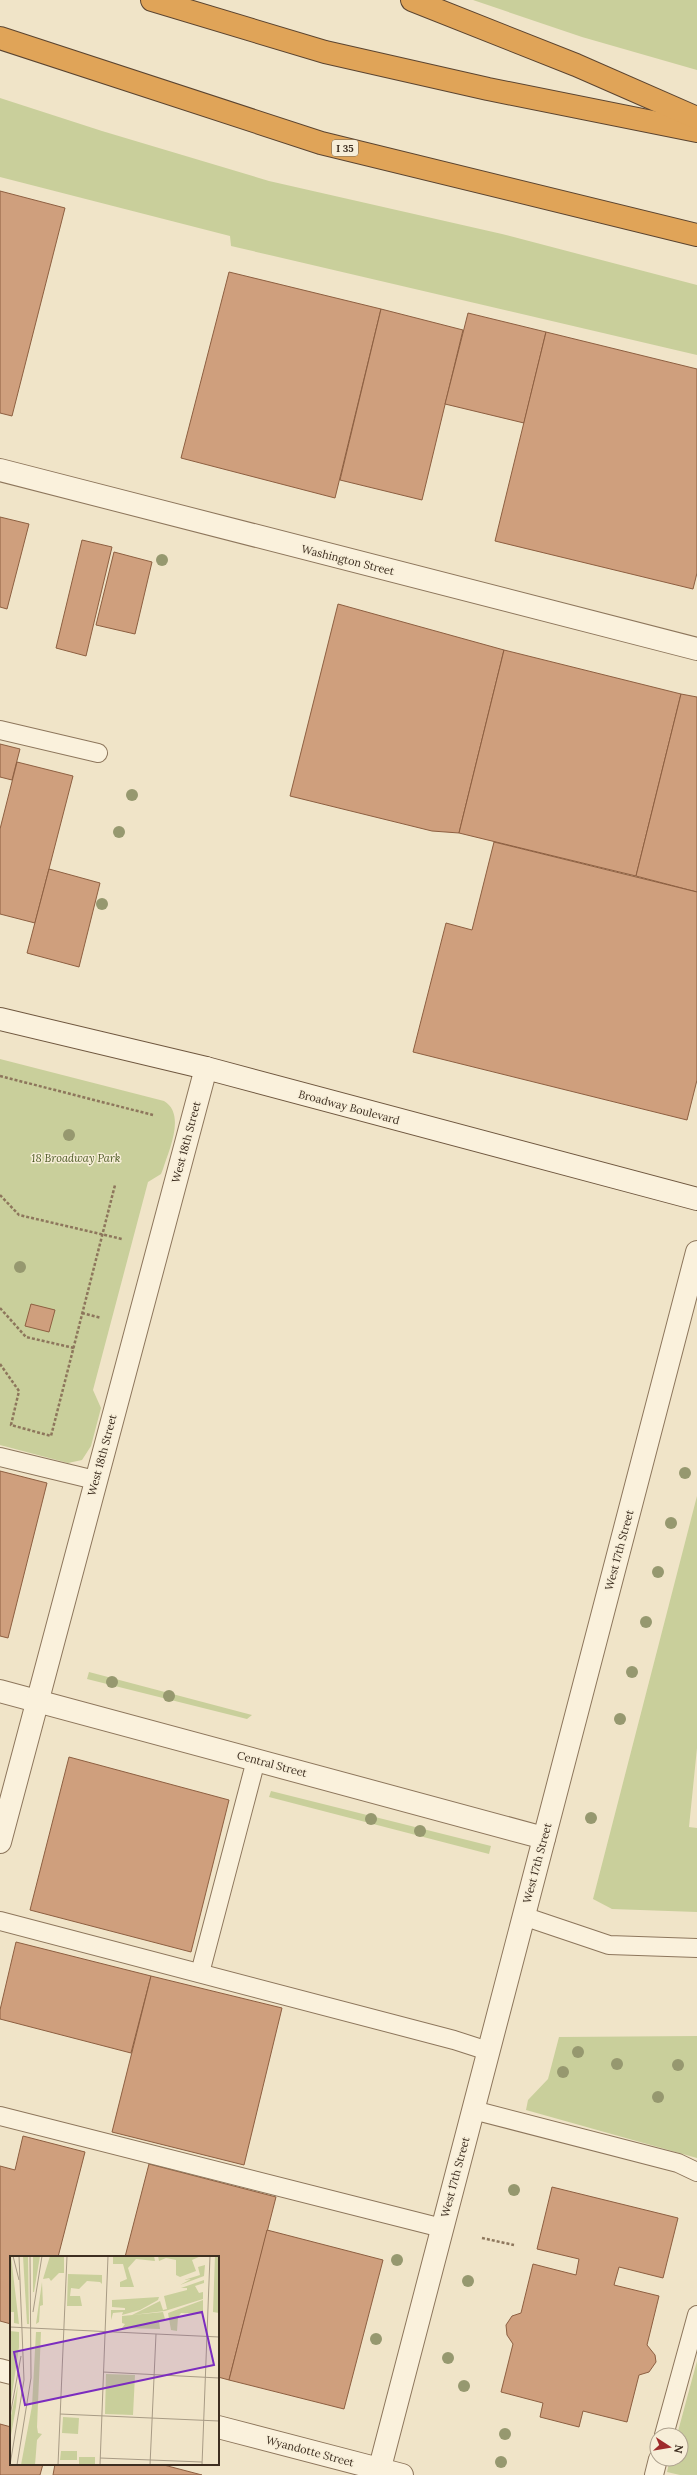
<svg xmlns="http://www.w3.org/2000/svg" width="697" height="2475" font-family="Lora,serif">
<style>
.green{fill:#c9cf9b}
.building{fill:#cf9f7d;stroke:#8d5f41}
.lines{fill:none;stroke-linecap:round;stroke-linejoin:round}
.service-casing{stroke:#8d765c;stroke-width:20}
.minor-casing{stroke:#8d765c;stroke-width:24}
.secondary-casing{stroke:#6f573f;stroke-width:24}
.motorway-casing{stroke:#5b4430;stroke-width:24}
.path{stroke:#8d765c;stroke-width:2.5;stroke-dasharray:3 2;stroke-linecap:butt}
.service{stroke:#faf1dc;stroke-width:18}
.minor{stroke:#faf1dc;stroke-width:22}
.secondary{stroke:#faf1dc;stroke-width:22}
.motorway{stroke:#e0a458;stroke-width:22}
.tree{fill:#96986f}
.labels{text-anchor:middle;dominant-baseline:central;stroke-width:3;stroke-linejoin:round;paint-order:stroke}
.shield{fill:#f7eed8;stroke:#756857;stroke-width:1}
.shield-label{font-size:10px;font-weight:bold;fill:#3d2e20}
.street-label{font-size:11px;fill:#3d2e20;stroke:#f7eed8}
.park-label{font-size:11px;font-style:italic;fill:#4d5a26;stroke:#f7eed8}
.inset-road{fill:none;stroke:#a89b85;stroke-width:1}
.view{fill:#7b2cbf;fill-opacity:0.15;stroke:#7b2cbf;stroke-width:2}
.inset-edge{fill:none;stroke:#3d2e20;stroke-width:2}
</style>
<rect width="100%" height="100%" fill="#f0e4c8"/>
<g class="green">
<polygon points="473,0 697,0 697,70 582,37"/>
<polygon points="0,98 102,131 269,181 502,234 697,285 697,355 231,246 230,236 0,177"/>
<path d="M 0,1059 L 164,1101 C 186,1114 169,1150 163,1169 L 161,1174 L 148,1182 L 93,1390 L 101,1408 L 91,1446 L 82,1460 L 68,1463 L 0,1445 Z"/>
<polygon points="697,1496 697,1748 689,1827 697,1828 697,1912 612,1909 593,1899"/>
<polygon points="89,1672 252,1715 247,1719 87,1679"/>
<polygon points="271,1791 491,1846 489,1854 269,1797"/>
<polygon points="697,2036 697,2158 526,2110 528,2100 548,2079 559,2037"/>
<polygon points="697,2361 697,2475 680,2475 667,2472 670,2459 681,2459 681,2435 677,2435"/>
</g>
<g class="building">
<polygon points="0,191 65,208 12,416 0,413"/>
<polygon points="229,272 381,309 335,498 181,458"/>
<polygon points="381,309 463,330 422,500 340,480"/>
<polygon points="468,313 546,332 524,423 445,404"/>
<polygon points="546,332 697,369 697,573 693,589 495,541"/>
<polygon points="0,517 29,524 7,609 0,607"/>
<polygon points="82,540 112,547 86,656 56,648"/>
<polygon points="114,552 152,562 135,634 96,625"/>
<polygon points="338,604 504,650 459,833 432,831 290,796"/>
<polygon points="504,650 681,694 636,876 459,833"/>
<polygon points="681,694 697,697 697,892 636,876"/>
<polygon points="0,744 20,749 12,780 0,777"/>
<polygon points="17,762 73,776 35,923 0,914 0,829"/>
<polygon points="494,842 697,892 697,1080 687,1120 413,1052 446,923 472,930"/>
<polygon points="49,869 100,883 79,967 27,953"/>
<polygon points="31,1304 55,1310 49,1332 25,1326"/>
<polygon points="0,1471 47,1483 8,1638 0,1636"/>
<polygon points="69,1757 229,1800 191,1952 30,1910"/>
<polygon points="16,1942 151,1976 131,2053 0,2019 0,2010"/>
<polygon points="151,1976 282,2008 244,2165 112,2132"/>
<polygon points="23,2136 85,2152 58,2257 11,2257 11,2324 0,2321 0,2166 15,2170"/>
<polygon points="149,2164 276,2197 229,2380 218,2377 218,2257 125,2257"/>
<polygon points="552,2187 678,2218 663,2278 619,2267 614,2285 659,2296 647,2345 655,2355 656,2362 649,2372 639,2375 627,2422 583,2411 579,2427 540,2417 543,2403 501,2392 513,2344 507,2335 506,2325 512,2316 521,2313 533,2264 576,2275 579,2259 537,2249"/>
<polygon points="267,2230 383,2260 344,2409 229,2380"/>
<polygon points="0,2424 11,2427 11,2464 43,2464 40,2475 0,2475"/>
<polygon points="55,2464 160,2464 202,2475 53,2475"/>
</g>
<g class="lines">
<g class="service-casing">
<g id="service">
<polyline points="0,730 98,753"/>
<polyline points="0,1457 95,1480"/>
<polyline points="523,1916 609,1945 697,1948"/>
<polyline points="0,1921 454,2040 488,2051"/>
<polyline points="200,1973 256,1760"/>
<polyline points="473,2110 678,2163 697,2172"/>
<polyline points="0,2116 442,2228"/>
<polyline points="664,2435 697,2315"/>
<polyline points="654,2475 658,2459"/>
</g>
</g>
<g class="minor-casing">
<g id="minor">
<polyline points="0,470 697,649"/>
<polyline points="0,1691 544,1838"/>
<polyline points="0,1842 206,1068"/>
<polyline points="0,2370 11,2373"/>
<polyline points="218,2427 402,2475"/>
<polyline points="378,2475 697,1252"/>
</g>
</g>
<g class="secondary-casing">
<polyline id="secondary" points="0,1019 206,1068 697,1199"/>
</g>
<g class="motorway-casing">
<g id="motorway">
<polyline points="152,0 325,52 488,89 697,131"/>
<polyline points="412,0 576,65 697,118"/>
<polyline points="0,38 321,143 697,235"/>
</g>
</g>
<g class="path">
<polyline points="0,1076 153,1115"/>
<polyline points="0,1195 19,1215 122,1239"/>
<polyline points="0,1308 26,1337 74,1348"/>
<polyline points="82,1313 101,1318"/>
<polyline points="0,1364 19,1391 11,1425 51,1436 115,1185"/>
<polyline points="482,2238 514,2245"/>
</g>
<use href="#service" class="service"/>
<use href="#minor" class="minor"/>
<use href="#secondary" class="secondary"/>
<use href="#motorway" class="motorway"/>
</g>
<g class="tree">
<circle cx="162" cy="560" r="6"/>
<circle cx="132" cy="795" r="6"/>
<circle cx="119" cy="832" r="6"/>
<circle cx="102" cy="904" r="6"/>
<circle cx="69" cy="1135" r="6"/>
<circle cx="20" cy="1267" r="6"/>
<circle cx="685" cy="1473" r="6"/>
<circle cx="671" cy="1523" r="6"/>
<circle cx="658" cy="1572" r="6"/>
<circle cx="646" cy="1622" r="6"/>
<circle cx="632" cy="1672" r="6"/>
<circle cx="112" cy="1682" r="6"/>
<circle cx="169" cy="1696" r="6"/>
<circle cx="620" cy="1719" r="6"/>
<circle cx="591" cy="1818" r="6"/>
<circle cx="371" cy="1819" r="6"/>
<circle cx="420" cy="1831" r="6"/>
<circle cx="578" cy="2052" r="6"/>
<circle cx="617" cy="2064" r="6"/>
<circle cx="678" cy="2065" r="6"/>
<circle cx="563" cy="2072" r="6"/>
<circle cx="658" cy="2097" r="6"/>
<circle cx="514" cy="2190" r="6"/>
<circle cx="397" cy="2260" r="6"/>
<circle cx="468" cy="2281" r="6"/>
<circle cx="376" cy="2339" r="6"/>
<circle cx="448" cy="2358" r="6"/>
<circle cx="464" cy="2386" r="6"/>
<circle cx="505" cy="2434" r="6"/>
<circle cx="501" cy="2462" r="6"/>
</g>
<g class="labels">
<rect class="shield" x="332" y="140" width="26" height="16" rx="3"/>
<g class="shield-label">
<text x="345" y="148">I 35</text>
</g>
<g class="street-label">
<text transform="translate(348 560) rotate(14)">Washington Street</text>
<text transform="translate(349 1107) rotate(15)">Broadway Boulevard</text>
<text transform="translate(186 1142) rotate(-75)">West 18th Street</text>
<text transform="translate(102 1455) rotate(-75)">West 18th Street</text>
<text transform="translate(619 1550) rotate(-75)">West 17th Street</text>
<text transform="translate(272 1764) rotate(15)">Central Street</text>
<text transform="translate(537 1863) rotate(-75)">West 17th Street</text>
<text transform="translate(455 2177) rotate(-75)">West 17th Street</text>
<text transform="translate(310 2451) rotate(15)">Wyandotte Street</text>
</g>
<g class="park-label">
<text x="76" y="1158">18 Broadway Park</text>
</g>
</g>
<g transform="translate(10 2256)">
<rect width="209" height="209" fill="#f0e4c8"/>
<path d="M 0,0 L 1,0 L 9,68 L 4,67 L 4,56 L 0,56 ZM 13,0 L 18,0 L 19,68 L 17,68 ZM 23,0 L 30,0 L 24,36 L 23,36 ZM 40,0 L 54,0 L 54,17 L 49,17 L 41,25 L 39,22 L 33,23 ZM 103,0 L 144,0 L 145,5 L 126,3 L 118,12 L 124,31 L 110,31 L 110,26 L 117,23 L 113,8 L 103,8 ZM 148,0 L 191,0 L 182,4 L 186,15 L 170,21 L 166,19 L 166,4 L 156,2 L 149,5 ZM 205,0 L 209,0 L 209,57 L 203,56 ZM 195,9 L 194,20 L 170,29 L 181,23 L 174,24 L 190,19 L 188,11 ZM 58,18 L 92,19 L 92,28 L 90,26 L 77,25 L 69,33 L 61,32 L 60,40 L 70,40 L 72,50 L 57,50 ZM 194,24 L 194,27 L 185,30 L 189,37 L 193,36 L 193,43 L 155,55 L 122,59 L 150,45 L 153,54 L 157,53 L 154,40 L 177,34 L 177,32 L 171,32 ZM 32,26 L 33,49 L 30,50 L 29,66 L 26,68 ZM 149,41 L 148,44 L 130,54 L 112,59 L 113,56 L 103,57 L 101,64 L 101,54 L 115,54 L 115,52 L 102,51 L 102,44 ZM 193,44 L 193,58 L 171,57 L 168,61 L 167,75 L 161,74 L 158,57 ZM 153,56 L 155,63 L 149,65 L 150,73 L 112,72 L 115,68 L 112,67 L 112,60 ZM 0,75 L 9,76 L 9,91 L 0,152 ZM 26,76 L 31,76 L 27,171 L 28,177 L 32,178 L 27,184 L 25,209 L 11,209 L 22,150 ZM 96,118 L 125,119 L 123,159 L 95,158 ZM 8,128 L 6,151 L 0,185 L 0,164 ZM 53,161 L 69,162 L 68,178 L 52,177 ZM 51,195 L 67,195 L 67,204 L 50,204 ZM 69,201 L 85,201 L 85,209 L 69,209 Z" fill="#c9cf9b"/>
<path class="inset-road" d="M 3,0 L 9,24M 23,56 L 32,0M 0,71 L 209,81M 93,116 L 209,122M 50,158 L 209,165M 0,160 L 11,100M 90,202 L 192,206M 0,209 L 14,124 L 9,0M 7,209 L 21,122 L 20,0M 48,209 L 57,0M 90,209 L 98,0M 140,209 L 146,78M 192,209 L 200,0"/>
<path class="view" d="M 192,56 L 204,109 L 15,149 L 4,96 Z"/>
<rect width="209" height="209" class="inset-edge"/>
</g>
<g transform="translate(669 2447) rotate(102)"><circle r="19" fill="#f7eed8" stroke="#ada18e"/>
<path d="M0-3L7 15L0 10L-7 15Z" fill="#9e2a2b"/>
<text y="-6" font-size="11" font-weight="bold" text-anchor="middle" fill="#3d2e20">N</text>
</g>
</svg>
